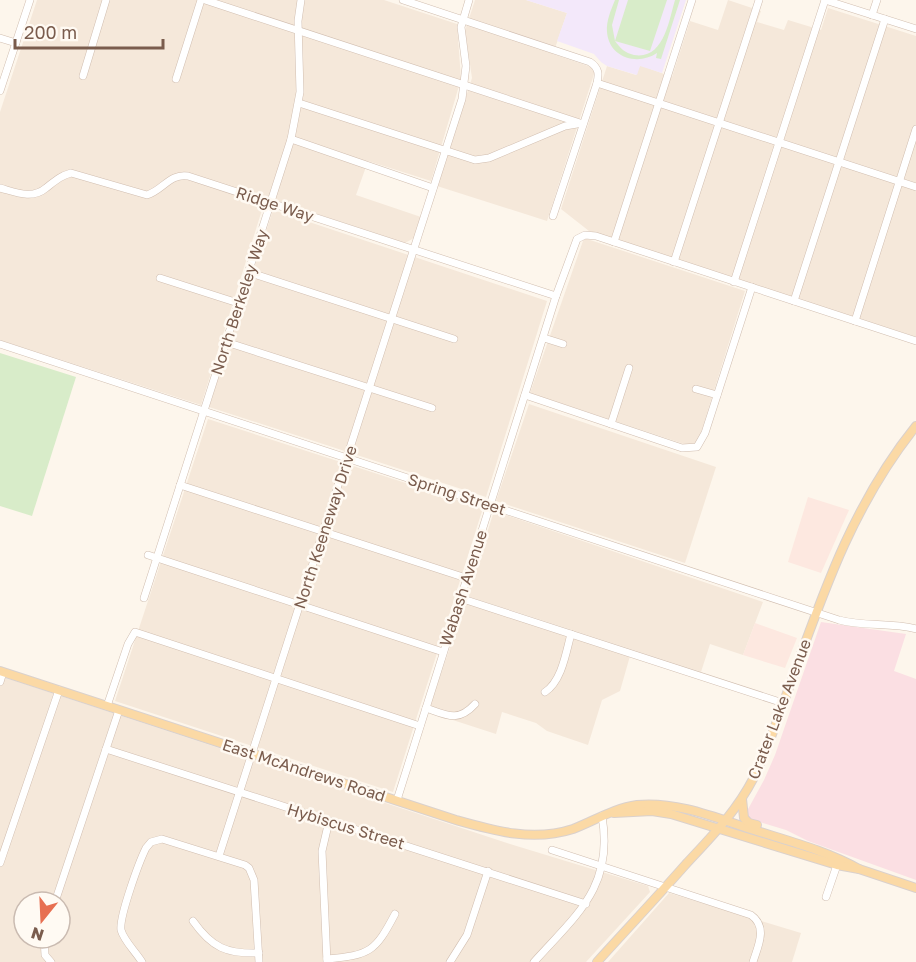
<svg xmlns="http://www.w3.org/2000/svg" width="916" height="962" font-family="'Golos Text',sans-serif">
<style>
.residential{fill:#f5e8da;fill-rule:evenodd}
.commercial{fill:#fde8e0}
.education{fill:#f3e8fa}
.medical{fill:#fbdfe3}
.green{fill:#d8ecc9}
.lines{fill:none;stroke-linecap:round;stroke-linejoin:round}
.minor-casing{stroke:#d1beb0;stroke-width:8}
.major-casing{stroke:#dad1cd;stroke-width:10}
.minor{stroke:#fff;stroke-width:7}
.major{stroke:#fbd9a5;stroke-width:8}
.labels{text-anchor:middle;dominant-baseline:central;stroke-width:5;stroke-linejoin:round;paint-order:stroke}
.street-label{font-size:16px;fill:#7a5c4d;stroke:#fffaf3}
</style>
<rect width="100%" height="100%" fill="#fdf6ec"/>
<g class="residential">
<polygon points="37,0 384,0 457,24 461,79 431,181 368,161 356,195 421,217 414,238 405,243 266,197 201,405 0,340 0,112"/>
<polygon points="475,0 526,0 567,13 553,54 591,67 595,71 547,221 437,186 472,78 465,31"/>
<polygon points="728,0 761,11 757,22 784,30 788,20 821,30 828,8 916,36 916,337 589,231 561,209 607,66 636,75 640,65 672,77 690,21 718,30"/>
<polygon points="273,210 547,301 486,497 209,407"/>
<polygon points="584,238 745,291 698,442 693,447 530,393"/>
<polygon points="529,404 716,467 685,563 496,501"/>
<polygon points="208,419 483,508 393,792 115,701"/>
<polygon points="494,511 763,602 743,655 710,644 701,672 467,596"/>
<polygon points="465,603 630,656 620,691 602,700 588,745 547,731 536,723 502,712 496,734 428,712"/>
<path d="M 0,676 L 510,844 L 648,886 L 650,892 L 586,962 L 0,962 ZM 24,902 L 60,902 L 60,938 L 24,938 Z"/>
<polygon points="669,893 801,933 792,962 608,962"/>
</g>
<g class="commercial">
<polygon points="808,497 849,510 821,573 788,562"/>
<polygon points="755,623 797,638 785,668 743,655"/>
</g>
<polygon class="education" points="526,0 686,0 662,73 640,66 637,75 607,66 601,62 594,54 557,41 567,13"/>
<polygon class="medical" points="821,622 906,634 894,671 916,679 916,880 808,841 786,830 750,819 747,816 747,811 764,780 775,755"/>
<g class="green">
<path d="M 615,0 L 619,0 L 612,25 L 615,41 L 628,0 L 667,0 L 650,51 L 615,41 C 620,48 625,53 634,55 C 664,60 669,20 675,0 L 680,0 L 661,59 L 656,58 L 657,53 C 638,66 609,58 607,32 C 606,21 611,10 615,0 Z"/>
<polygon points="0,353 76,377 32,516 0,506"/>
</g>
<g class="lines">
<g class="minor-casing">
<g id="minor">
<polyline points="205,0 583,124"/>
<path d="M 403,0 L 590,62 C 599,68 599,74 597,83 L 553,216"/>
<polyline points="825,0 916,29"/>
<polyline points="872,15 877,0"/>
<polyline points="0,38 16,43"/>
<polyline points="83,76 106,0"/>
<polyline points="176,79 201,0"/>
<polyline points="597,83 916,187"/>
<polyline points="0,91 30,0"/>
<polyline points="299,103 475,160 489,158 565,126 577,124"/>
<polyline points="291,139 433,188"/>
<path d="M 0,188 C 15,192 32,200 46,188 C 55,181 60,176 71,173 L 147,195 C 163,190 170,173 188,176 L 556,296"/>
<polyline points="614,242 692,0"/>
<polyline points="674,262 759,0"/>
<polyline points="248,272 454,339"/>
<polyline points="160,278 238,303"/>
<polyline points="734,282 825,0"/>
<polyline points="794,301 885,19"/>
<polyline points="855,321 916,129"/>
<polyline points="544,338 563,344"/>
<polyline points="226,342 432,408"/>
<path d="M 0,344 L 839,620 C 865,627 891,622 916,629"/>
<polyline points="696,389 717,395"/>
<polyline points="525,395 682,448 697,447 705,433 752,287"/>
<polyline points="611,424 629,368"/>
<polyline points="180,485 466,578"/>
<polyline points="148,555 443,652"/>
<polyline points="144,598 291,139 300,92 298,21 301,0"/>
<polyline points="460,598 783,703"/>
<polyline points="0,682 3,672"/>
<path d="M 545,692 C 562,681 566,652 571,634"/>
<polyline points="107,706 128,644 135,632 420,726"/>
<path d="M 426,708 C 446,715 458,723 475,704"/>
<polyline points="106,749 586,904"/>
<polyline points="397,800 556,296 577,239 585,235 596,236 916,341"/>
<path d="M 552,850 L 751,915 C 768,927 758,946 753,962"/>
<polyline points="219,856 462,99 466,66 461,27 469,0"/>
<polyline points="0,863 59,690"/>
<polyline points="826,897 837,865"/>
<polyline points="55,902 119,710"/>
<path d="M 193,921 C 212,948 227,954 259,953"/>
<polyline points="44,938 45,955 51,962"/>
<path d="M 327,959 C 370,955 375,952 395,914"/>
<path d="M 142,962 C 136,952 124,941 121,930 C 119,917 139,862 146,848 L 151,842 L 162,839 L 245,865 L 249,868 L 254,880 L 259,962"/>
<polyline points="327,962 322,851 329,821"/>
<polyline points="450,962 467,935 488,871"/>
<path d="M 534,962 C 577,914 614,887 602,816"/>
</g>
</g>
<g class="major-casing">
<g id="major">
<path d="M 0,671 L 456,820 C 495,831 533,842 573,829 C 594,821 614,808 637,805 C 678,801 719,819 757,831 C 792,842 827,851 859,869"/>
<polyline points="742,799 744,818 749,823 757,825"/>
<polyline points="614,813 652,811 671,814 837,865 859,869 916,888"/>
<path d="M 597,962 C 627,929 657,897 686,864 C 711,837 736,812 753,779 C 769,748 779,714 791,682 C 824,590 854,503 916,426"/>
</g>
</g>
<use href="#minor" class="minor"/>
<use href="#major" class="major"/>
</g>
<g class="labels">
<g class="street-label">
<text transform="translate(275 204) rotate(18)">Ridge Way</text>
<text transform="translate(239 302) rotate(-72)">North Berkeley Way</text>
<text transform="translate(457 494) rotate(18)">Spring Street</text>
<text transform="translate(325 527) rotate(-72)">North Keeneway Drive</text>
<text transform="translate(463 588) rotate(-72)">Wabash Avenue</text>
<text transform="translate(779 709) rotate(-69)">Crater Lake Avenue</text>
<text transform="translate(304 770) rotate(18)">East McAndrews Road</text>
<text transform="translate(346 826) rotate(17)">Hybiscus Street</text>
</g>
</g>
<g transform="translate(42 920) rotate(198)"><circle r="28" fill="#fffaf3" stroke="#cabbb1" stroke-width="1.5"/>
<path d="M0-4.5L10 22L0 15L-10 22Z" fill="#e76f51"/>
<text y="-9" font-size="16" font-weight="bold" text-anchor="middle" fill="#7a5c4d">N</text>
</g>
<path d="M15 39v9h148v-9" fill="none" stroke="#7a5c4d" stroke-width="3"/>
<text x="24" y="39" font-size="18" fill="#7a5c4d" stroke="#fffaf3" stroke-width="4.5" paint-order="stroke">200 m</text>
</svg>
